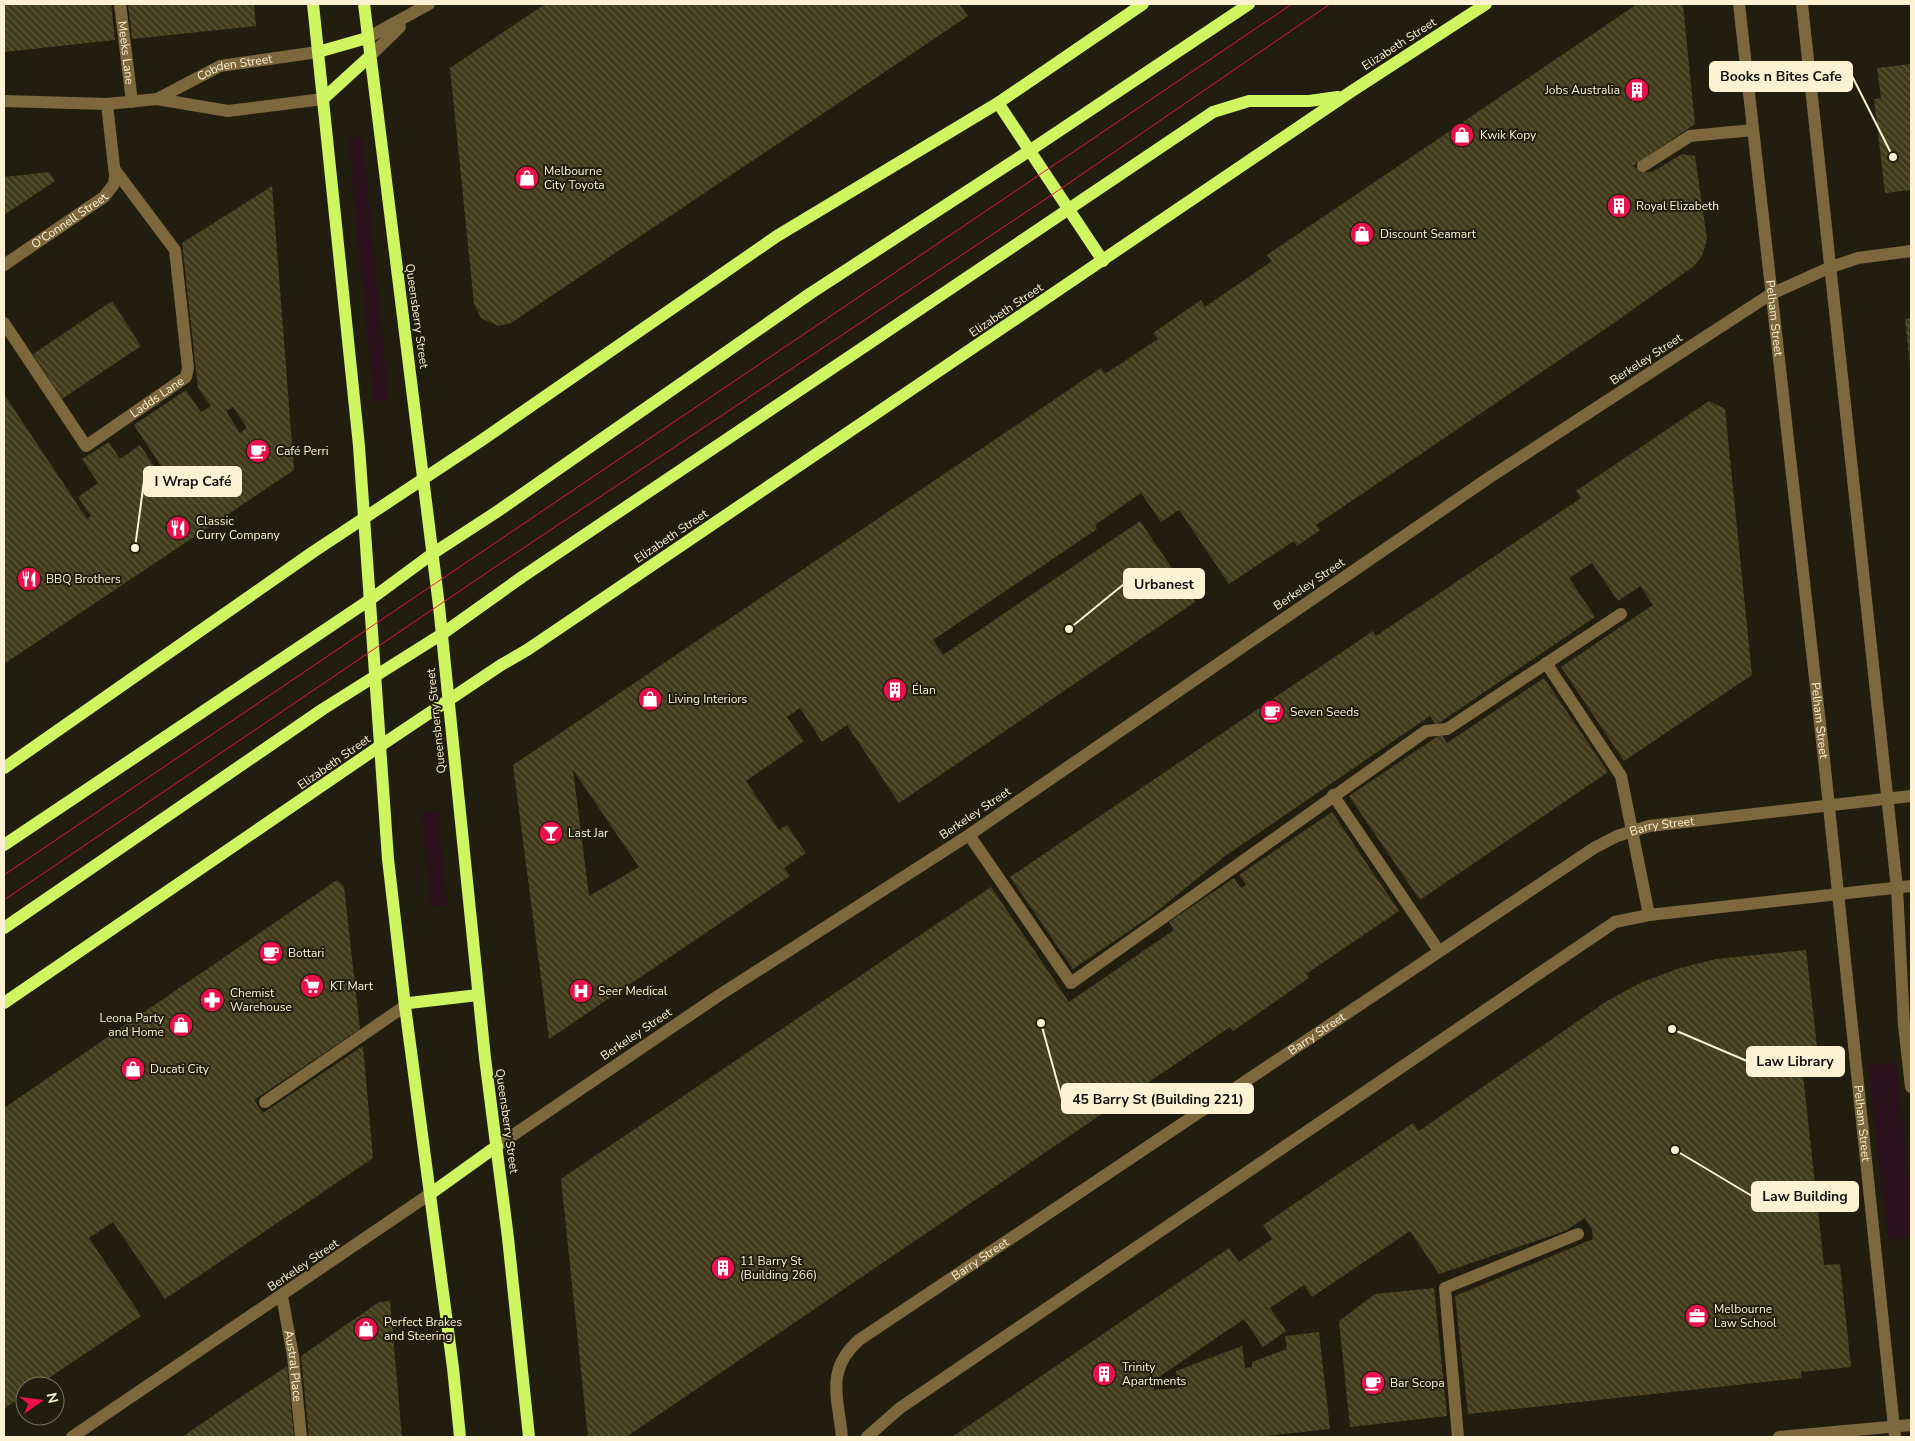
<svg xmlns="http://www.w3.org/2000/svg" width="1915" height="1441" font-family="'Nunito Sans',sans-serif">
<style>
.green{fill:#2b121c}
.building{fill:url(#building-back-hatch);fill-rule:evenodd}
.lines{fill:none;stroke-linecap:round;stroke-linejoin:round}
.minor{stroke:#7d683d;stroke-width:12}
.major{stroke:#cff561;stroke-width:12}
.tram{stroke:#eb104b;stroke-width:1}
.labels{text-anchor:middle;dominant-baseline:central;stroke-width:4;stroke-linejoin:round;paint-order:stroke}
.street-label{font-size:12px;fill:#fcf1d2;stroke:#211e0f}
.poi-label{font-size:12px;fill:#fcf1d2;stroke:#211e0f;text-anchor:start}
.leader{fill:none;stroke:#fcf1d2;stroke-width:2}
.callout-dot{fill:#fcf1d2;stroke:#211e0f;stroke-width:2}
.callout{fill:#fcf1d2;stroke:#fcf1d2;stroke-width:2}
.callout-label{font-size:14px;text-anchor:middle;font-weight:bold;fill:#111}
</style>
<defs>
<pattern id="building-back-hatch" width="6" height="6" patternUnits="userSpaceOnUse" patternTransform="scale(1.25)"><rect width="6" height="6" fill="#413b1c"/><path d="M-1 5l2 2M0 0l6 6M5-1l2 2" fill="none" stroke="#5d583c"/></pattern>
</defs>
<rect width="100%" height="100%" fill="#211e0f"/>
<g class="green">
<polygon points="362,137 389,400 374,402 348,138"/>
<polygon points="438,810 447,905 431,907 421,812"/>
<polygon points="1896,1062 1911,1197 1911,1237 1888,1240 1868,1065"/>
</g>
<g class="building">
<polygon points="4,4 111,4 115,40 4,52"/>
<polygon points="128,4 254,4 256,26 132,39"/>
<polygon points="545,4 959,4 968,16 511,323 499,326 481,318 474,304 450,68"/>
<path d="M 1637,4 L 1683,5 L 1695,124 L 1633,166 L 1643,172 L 1652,172 L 1682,154 L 1695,156 L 1707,239 L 1702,256 L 1694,266 L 1614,323 L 1316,525 L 1320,530 L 1297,546 L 1294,541 L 1229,584 L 1179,510 L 1161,522 L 1141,493 L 1095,525 L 1097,529 L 933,640 L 943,655 L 1140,521 L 1195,602 L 899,803 L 847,725 L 822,742 L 800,708 L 787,717 L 804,741 L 746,781 L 779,830 L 787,825 L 806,853 L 784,868 L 790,876 L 549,1039 L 513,765 L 1101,368 L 1105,374 L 1158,339 L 1153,333 L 1201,300 L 1205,307 L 1272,261 L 1267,255 ZM 573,770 L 639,867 L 589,896 Z"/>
<polygon points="1911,64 1911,190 1885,193 1874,99 1881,98 1877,68"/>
<polygon points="49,172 55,181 4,215 4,177"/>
<path d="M 272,186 L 294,470 L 4,664 L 4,394 L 87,519 L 91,516 L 78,497 L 98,483 L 82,459 L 109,442 L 120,459 L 140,445 L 162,478 L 167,475 L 134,425 L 186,390 L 201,412 L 211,406 L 198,388 L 182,243 ZM 233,407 L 247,428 L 240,433 L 226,411 Z"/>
<polygon points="112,301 141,346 62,399 33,354"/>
<polygon points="1911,318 1911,365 1910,365 1905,319"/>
<polygon points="1709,401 1725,409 1752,675 1624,761 1561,667 1653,605 1640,586 1618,601 1592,563 1569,578 1595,617 1436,725 1430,716 1225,856 1151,916 1073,969 1010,877 1345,650 1373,631 1376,636 1581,498 1576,491"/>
<polygon points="1544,678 1608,772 1420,900 1349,796 1441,734 1447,743"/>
<polygon points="1332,812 1399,911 1306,974 1309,978 1233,1031 1230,1027 626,1437 588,1437 561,1179 991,887 1069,1002 1174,930 1169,922 1234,878 1241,888 1246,885 1239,875"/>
<polygon points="337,880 344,887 360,1029 254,1100 263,1113 363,1046 373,1158 165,1299 113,1222 89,1238 141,1316 37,1386 25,1386 25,1394 4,1409 4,1108"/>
<polygon points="1806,950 1818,1055 1801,1057 1824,1265 1840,1264 1851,1367 1801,1372 1802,1378 1468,1414 1455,1296 1593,1239 1592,1230 1585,1218 1565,1231 1439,1274 1410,1231 1312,1297 1304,1285 1270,1308 1286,1331 1263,1347 1244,1319 1153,1381 1154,1390 1178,1388 1176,1371 1242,1346 1245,1368 1252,1367 1252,1362 1287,1349 1285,1336 1319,1332 1330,1429 1255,1437 952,1437 1229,1248 1239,1262 1272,1239 1263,1225 1413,1123 1419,1131 1607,1001 1640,983 1677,969 1716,959"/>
<polygon points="1434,1288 1447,1416 1350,1427 1339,1321 1375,1294"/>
<polygon points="390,1301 402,1437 309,1437 301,1356 379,1302"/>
<polygon points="287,1366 294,1437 182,1437 217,1413"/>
</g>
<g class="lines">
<g class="minor">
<path id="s1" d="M 120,4 L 132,102"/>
<path id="s2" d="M 1739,4 L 1824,759 L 1895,1437"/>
<polyline points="1802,4 1897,888 1904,1025 1911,1087"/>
<polyline points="367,38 429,4"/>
<polyline points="369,57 400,27"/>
<path id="s3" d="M 157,99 L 220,66 L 318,52"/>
<polyline points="4,101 107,104 157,99 228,111 323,99"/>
<polyline points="1643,166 1690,136 1753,130"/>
<path id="s4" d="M 4,265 L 104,197 L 114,184 L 115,176 L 107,104"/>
<path id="s5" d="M 4,323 L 86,446 L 186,377 L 188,368 L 175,250 L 115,170"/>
<polyline points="1546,663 1621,776 1649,915"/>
<polyline points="1333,795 1439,951"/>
<polyline points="969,835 1071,983 1426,731 1447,729 1621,614"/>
<polyline points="265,1102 405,1006"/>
<polyline points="497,1146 718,996 969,835 1490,477 1771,294 1831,267 1858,258 1911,251"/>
<path id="s6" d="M 282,1296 L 293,1356 L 301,1437"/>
<polyline points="72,1437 430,1194"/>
<path id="s7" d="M 842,1437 C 838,1397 825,1370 859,1340 L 1594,848 L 1617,836 L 1649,826 L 1911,796"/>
<polyline points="867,1437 900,1408 1615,922 1649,915 1911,886"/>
<polyline points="1458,1437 1445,1288 1578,1234"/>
<polyline points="1779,1437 1911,1425"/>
</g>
<g class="major">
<polyline points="313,4 359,446 388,859 405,1006 453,1368 460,1437"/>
<polyline points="364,4 439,606 485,1058 508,1238 529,1437"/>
<polyline points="318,52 367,38"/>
<polyline points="323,99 369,57"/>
<polyline points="998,103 1103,261"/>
<polyline points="4,768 313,552 482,440 777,236 998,103 1143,4"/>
<polyline points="4,845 371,599 432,554 498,511 811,293 1029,151 1249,4"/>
<polyline points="4,928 323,709 442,634 522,577 1213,112 1249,101 1309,101 1338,97"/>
<polyline points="4,1003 380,746 501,665 527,650 1352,91 1486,4"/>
<polyline points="405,1006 409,1003 478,995"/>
<polyline points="430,1194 497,1146"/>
</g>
<g class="tram">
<polyline points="4,875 1292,4"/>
<polyline points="4,900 504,561 1056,192 1330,4"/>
</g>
</g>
<defs>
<g id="building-disc" transform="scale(1.25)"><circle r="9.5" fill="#eb104b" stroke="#211e0f"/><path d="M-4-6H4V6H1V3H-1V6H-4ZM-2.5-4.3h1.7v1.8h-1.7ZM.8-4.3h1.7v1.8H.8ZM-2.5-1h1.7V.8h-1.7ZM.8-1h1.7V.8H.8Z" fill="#fff"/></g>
<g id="shop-disc" transform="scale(1.25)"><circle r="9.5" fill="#eb104b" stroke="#211e0f"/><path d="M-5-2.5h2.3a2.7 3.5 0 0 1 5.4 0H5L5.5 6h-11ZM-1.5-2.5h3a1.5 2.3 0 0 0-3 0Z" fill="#fff"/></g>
<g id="cafe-disc" transform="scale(1.25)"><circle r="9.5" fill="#eb104b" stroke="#211e0f"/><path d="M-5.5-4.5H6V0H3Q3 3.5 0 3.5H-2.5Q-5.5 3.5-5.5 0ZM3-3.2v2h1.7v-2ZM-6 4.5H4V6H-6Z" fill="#fff"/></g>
<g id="restaurant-disc" transform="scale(1.25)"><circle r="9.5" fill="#eb104b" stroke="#211e0f"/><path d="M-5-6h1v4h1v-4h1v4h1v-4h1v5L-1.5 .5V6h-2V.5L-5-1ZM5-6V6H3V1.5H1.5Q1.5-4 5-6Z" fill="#fff"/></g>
<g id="bar-disc" transform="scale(1.25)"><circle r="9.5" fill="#eb104b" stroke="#211e0f"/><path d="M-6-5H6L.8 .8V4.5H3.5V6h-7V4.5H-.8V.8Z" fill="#fff"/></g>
<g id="supermarket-disc" transform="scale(1.25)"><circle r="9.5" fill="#eb104b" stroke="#211e0f"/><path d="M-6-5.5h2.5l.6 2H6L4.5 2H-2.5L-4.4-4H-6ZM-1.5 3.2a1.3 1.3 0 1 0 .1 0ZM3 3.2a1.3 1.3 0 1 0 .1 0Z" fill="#fff"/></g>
<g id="hospital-disc" transform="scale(1.25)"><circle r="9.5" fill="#eb104b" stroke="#211e0f"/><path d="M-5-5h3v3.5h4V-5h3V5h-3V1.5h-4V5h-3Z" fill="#fff"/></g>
<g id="pharmacy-disc" transform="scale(1.25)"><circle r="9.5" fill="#eb104b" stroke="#211e0f"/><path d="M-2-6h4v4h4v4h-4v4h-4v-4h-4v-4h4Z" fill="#fff"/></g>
<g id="office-disc" transform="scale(1.25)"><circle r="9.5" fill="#eb104b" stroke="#211e0f"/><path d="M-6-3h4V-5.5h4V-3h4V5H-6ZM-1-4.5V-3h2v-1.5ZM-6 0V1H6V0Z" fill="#fff"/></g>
</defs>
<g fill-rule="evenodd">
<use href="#building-disc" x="1637" y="90"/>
<use href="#shop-disc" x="1462" y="135"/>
<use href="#shop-disc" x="527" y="178"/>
<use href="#building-disc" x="1619" y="206"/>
<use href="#shop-disc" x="1362" y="234"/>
<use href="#cafe-disc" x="258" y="451"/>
<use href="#restaurant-disc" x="178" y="528"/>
<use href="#restaurant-disc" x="29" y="579"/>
<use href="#building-disc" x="895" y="690"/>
<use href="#shop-disc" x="650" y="699"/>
<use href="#cafe-disc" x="1272" y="712"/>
<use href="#bar-disc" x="551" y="833"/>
<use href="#cafe-disc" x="271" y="953"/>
<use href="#supermarket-disc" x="312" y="986"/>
<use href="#hospital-disc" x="581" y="991"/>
<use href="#pharmacy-disc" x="212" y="1000"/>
<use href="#shop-disc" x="181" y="1025"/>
<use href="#shop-disc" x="133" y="1069"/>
<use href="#building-disc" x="723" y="1268"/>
<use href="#office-disc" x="1697" y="1316"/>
<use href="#shop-disc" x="366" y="1329"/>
<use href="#building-disc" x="1104" y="1374"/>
<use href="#cafe-disc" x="1373" y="1383"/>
</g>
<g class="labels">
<g class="street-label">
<text transform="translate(1399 44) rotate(-33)">Elizabeth Street</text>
<text stroke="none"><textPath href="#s1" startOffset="49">Meeks Lane</textPath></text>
<text stroke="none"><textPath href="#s3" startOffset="85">Cobden Street</textPath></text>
<text stroke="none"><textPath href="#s4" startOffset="79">O'Connell Street</textPath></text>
<text transform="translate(1006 310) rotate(-34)">Elizabeth Street</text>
<text transform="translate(417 316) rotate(82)">Queensberry Street</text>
<text stroke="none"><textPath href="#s2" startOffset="316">Pelham Street</textPath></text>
<text transform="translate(1646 359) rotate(-33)">Berkeley Street</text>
<text stroke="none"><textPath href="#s5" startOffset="234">Ladds Lane</textPath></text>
<text transform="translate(671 536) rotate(-34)">Elizabeth Street</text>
<text transform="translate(1309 584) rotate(-34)">Berkeley Street</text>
<text stroke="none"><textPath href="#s2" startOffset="721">Pelham Street</textPath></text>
<text transform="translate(436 721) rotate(-96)">Queensberry Street</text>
<text transform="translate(334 762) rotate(-35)">Elizabeth Street</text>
<text transform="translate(975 813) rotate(-34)">Berkeley Street</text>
<text stroke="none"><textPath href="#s7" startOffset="1061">Barry Street</textPath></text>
<text stroke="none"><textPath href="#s7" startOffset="655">Barry Street</textPath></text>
<text transform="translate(636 1034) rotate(-34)">Berkeley Street</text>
<text transform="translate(507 1121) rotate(82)">Queensberry Street</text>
<text stroke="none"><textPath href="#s2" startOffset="1126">Pelham Street</textPath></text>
<text stroke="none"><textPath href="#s7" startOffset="250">Barry Street</textPath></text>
<text transform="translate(303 1265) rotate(-34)">Berkeley Street</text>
<text stroke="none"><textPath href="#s6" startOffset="71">Austral Place</textPath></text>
</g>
<g class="poi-label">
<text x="1620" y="90" text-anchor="end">Jobs Australia</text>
<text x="1480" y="135">Kwik Kopy</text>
<text x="544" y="171">Melbourne<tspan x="544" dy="14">City Toyota</tspan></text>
<text x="1636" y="206">Royal Elizabeth</text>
<text x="1380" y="234">Discount Seamart</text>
<text x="276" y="451">Café Perri</text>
<text x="196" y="521">Classic<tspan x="196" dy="14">Curry Company</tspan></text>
<text x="46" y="579">BBQ Brothers</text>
<text x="912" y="690">Élan</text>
<text x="668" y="699">Living Interiors</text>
<text x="1290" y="712">Seven Seeds</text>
<text x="568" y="833">Last Jar</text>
<text x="288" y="953">Bottari</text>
<text x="330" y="986">KT Mart</text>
<text x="598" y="991">Seer Medical</text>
<text x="230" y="993">Chemist<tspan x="230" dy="14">Warehouse</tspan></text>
<text x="164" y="1018" text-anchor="end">Leona Party<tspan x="164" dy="14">and Home</tspan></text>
<text x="150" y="1069">Ducati City</text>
<text x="740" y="1261">11 Barry St<tspan x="740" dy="14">(Building 266)</tspan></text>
<text x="1714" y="1309">Melbourne<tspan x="1714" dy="14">Law School</tspan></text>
<text x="384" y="1322">Perfect Brakes<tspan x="384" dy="14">and Steering</tspan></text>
<text x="1122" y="1367">Trinity<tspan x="1122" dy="14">Apartments</tspan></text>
<text x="1390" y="1383">Bar Scopa</text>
</g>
</g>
<path class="leader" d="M1893 157L1852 76M135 548L144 481M1069 629L1124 584M1672 1029L1747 1061M1041 1023L1062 1099M1675 1150L1752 1196"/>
<g class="callout-dot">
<circle cx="1893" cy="157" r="5"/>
<circle cx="135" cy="548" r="5"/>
<circle cx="1069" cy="629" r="5"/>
<circle cx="1672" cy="1029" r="5"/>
<circle cx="1041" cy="1023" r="5"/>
<circle cx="1675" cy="1150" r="5"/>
</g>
<g class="callout">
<rect x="1710" y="62" width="142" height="29" rx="5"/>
<rect x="144" y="467" width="97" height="29" rx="5"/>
<rect x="1124" y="569" width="80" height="29" rx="5"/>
<rect x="1747" y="1047" width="97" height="29" rx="5"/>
<rect x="1062" y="1084" width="191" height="29" rx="5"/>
<rect x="1752" y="1182" width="106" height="29" rx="5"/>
</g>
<g class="callout-label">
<text x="1781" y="81">Books n Bites Cafe</text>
<text x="193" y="486">I Wrap Café</text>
<text x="1164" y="589">Urbanest</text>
<text x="1795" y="1066">Law Library</text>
<text x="1158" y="1104">45 Barry St (Building 221)</text>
<text x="1805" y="1201">Law Building</text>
</g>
<rect width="1915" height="1441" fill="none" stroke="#fcf1d2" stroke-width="10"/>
<g transform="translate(40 1401) rotate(76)"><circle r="24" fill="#211e0f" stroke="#79725d"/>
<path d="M0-4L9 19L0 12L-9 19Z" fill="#eb104b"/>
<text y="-8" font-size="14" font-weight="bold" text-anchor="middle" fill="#fcf1d2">N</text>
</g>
</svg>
